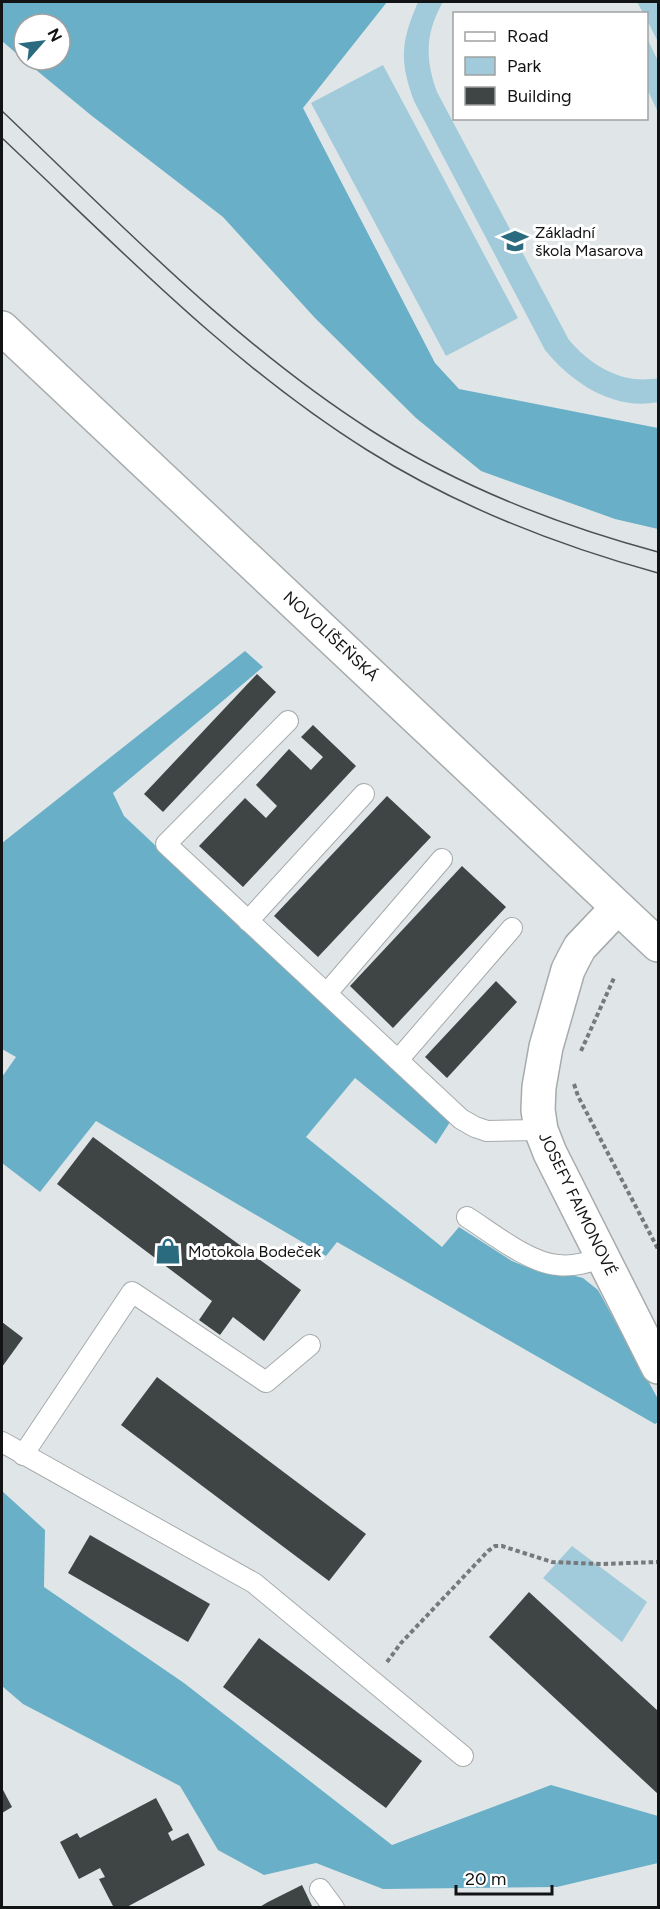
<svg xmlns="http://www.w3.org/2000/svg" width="660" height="1909" font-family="Figtree,sans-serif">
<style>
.green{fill:#a1cada}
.forest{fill:#69afc7}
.building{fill:#3f4445}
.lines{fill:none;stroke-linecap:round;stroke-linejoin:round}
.service-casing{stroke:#a6abac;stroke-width:22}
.minor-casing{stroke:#a6abac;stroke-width:36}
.tertiary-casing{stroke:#a6abac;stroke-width:36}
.path{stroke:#777a7c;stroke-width:4;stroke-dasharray:4.5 3;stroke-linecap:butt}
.service{stroke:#fff;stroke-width:20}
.minor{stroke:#fff;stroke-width:33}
.tertiary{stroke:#fff;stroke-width:33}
.tram{stroke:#4e5052;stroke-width:1.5}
.labels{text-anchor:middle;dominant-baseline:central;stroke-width:6;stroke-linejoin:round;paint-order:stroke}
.poi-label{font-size:16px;fill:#121314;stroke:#fff;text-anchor:start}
.street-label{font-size:16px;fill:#121314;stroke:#fff}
</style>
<rect width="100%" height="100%" fill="#e0e6e8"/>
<g class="green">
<path d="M 418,2 L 443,2 C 425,33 425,59 437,92 L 569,340 C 591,366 623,385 658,378 L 658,402 C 614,411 572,383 545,350 L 414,101 C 399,60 401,42 418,2 Z"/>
<polygon points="637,2 658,2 658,42 647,20 646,14 643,13"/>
<polygon points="647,38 658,61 658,112 647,89"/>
<polygon points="383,65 518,318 446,356 311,103"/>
<polygon points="572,1546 647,1602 622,1642 543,1578"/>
</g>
<g class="forest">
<polygon points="2,2 387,2 303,108 435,363 459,389 658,428 658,529 615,519 481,471 416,418 315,318 223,217 92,116 24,60 60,60 60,24 24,24 24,60 2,41"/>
<polygon points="245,651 263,667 113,793 124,816 450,1122 436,1144 355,1078 306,1137 442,1247 459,1227 512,1261 539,1272 567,1274 583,1278 598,1290 658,1399 658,1422 655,1424 337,1242 326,1256 96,1121 40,1192 2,1163 2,1077 16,1057 2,1049 2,843"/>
<polygon points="2,1491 45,1530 44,1587 184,1683 392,1845 551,1785 658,1816 658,1863 557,1887 383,1889 316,1863 264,1875 218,1850 180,1786 23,1704 2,1686"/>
</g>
<g class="building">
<polygon points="257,674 276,692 163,812 144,794"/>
<polygon points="313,725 356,766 243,887 199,846 245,798 266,818 277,806 256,785 289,749 311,770 323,757 301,737"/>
<polygon points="387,796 431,837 318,957 274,916"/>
<polygon points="462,866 506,907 393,1028 350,986"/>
<polygon points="496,981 517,1002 447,1078 425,1057"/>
<polygon points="93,1137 301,1290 264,1341 233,1317 220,1335 199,1320 212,1301 57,1184"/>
<polygon points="2,1322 23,1338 2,1367"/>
<polygon points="157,1377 366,1534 329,1581 121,1425"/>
<polygon points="90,1535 210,1604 188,1642 68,1573"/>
<polygon points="529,1592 658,1711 658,1794 489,1637"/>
<polygon points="259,1638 422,1761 386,1808 223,1687"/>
<polygon points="2,1788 12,1807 2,1813"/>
<polygon points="156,1798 173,1830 168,1833 172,1841 188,1833 205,1865 125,1908 114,1908 99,1879 105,1877 100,1868 79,1879 60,1842 77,1833 80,1838"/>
<polygon points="302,1885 313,1908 258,1908 268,1902"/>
</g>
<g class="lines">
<g class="service-casing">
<g id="service">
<polyline points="288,721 166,844 461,1119 475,1127 487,1131 541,1130"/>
<polyline points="248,921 364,794"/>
<polyline points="327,993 442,859"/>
<polyline points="398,1060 512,928"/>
<path d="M 467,1217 C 492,1233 529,1263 558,1265 C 574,1267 589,1262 604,1257"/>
<polyline points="2,1442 254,1583 463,1756"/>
<polyline points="23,1455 132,1292 266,1382 310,1345"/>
<polyline points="320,1889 334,1908"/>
</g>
</g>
<g class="minor-casing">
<polyline id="minor" points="617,908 580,947 574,958 568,970 546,1047 539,1087 538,1110 541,1130 550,1153 658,1367"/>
</g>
<g class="tertiary-casing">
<polyline id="tertiary" points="2,328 658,945"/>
</g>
<g class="path">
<polyline points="581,1051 614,978"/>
<polyline points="574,1084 578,1096 658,1249"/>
<polyline points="387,1662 401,1643 488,1551 495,1546 502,1546 552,1562 601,1564 658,1562"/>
</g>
<use href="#service" class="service"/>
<use href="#minor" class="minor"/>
<use href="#tertiary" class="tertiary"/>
<g class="tram">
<path d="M 2,111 C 120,223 234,343 372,431 C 460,487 558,525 658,552"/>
<path d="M 2,138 C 118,247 231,365 367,450 C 458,507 556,545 658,573"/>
</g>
</g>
<defs>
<g id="school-bare" transform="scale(2.07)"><path d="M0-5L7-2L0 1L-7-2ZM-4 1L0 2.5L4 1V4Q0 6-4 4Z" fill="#2b6b7f" stroke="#fff" stroke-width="2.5" paint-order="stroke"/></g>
<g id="shop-bare" transform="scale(2.07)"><path d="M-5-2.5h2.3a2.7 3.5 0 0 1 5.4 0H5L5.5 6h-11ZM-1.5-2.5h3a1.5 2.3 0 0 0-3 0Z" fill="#2b6b7f" stroke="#fff" stroke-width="2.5" paint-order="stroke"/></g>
</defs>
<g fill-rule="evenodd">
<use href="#school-bare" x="515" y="241"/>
<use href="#shop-bare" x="168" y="1251"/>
</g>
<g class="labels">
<g class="poi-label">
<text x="535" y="232">Základní<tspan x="535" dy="18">škola Masarova</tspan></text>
<text x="188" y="1251">Motokola Bodeček</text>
</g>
<g class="street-label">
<text transform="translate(331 636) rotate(43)">NOVOLÍŠEŇSKÁ</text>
<text transform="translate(578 1204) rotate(64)">JOSEFY FAIMONOVÉ</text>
</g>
</g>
<rect width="660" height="1909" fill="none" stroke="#121314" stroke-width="6"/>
<rect x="453" y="12" width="195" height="108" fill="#ffffff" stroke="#a0a1a1" stroke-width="1.5"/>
<rect x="465" y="32" width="30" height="9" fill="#ffffff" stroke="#a0a1a1" stroke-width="1.5"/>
<text x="507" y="42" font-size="18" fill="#121314">Road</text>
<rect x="465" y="57" width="30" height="18" fill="#a1cada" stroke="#a0a1a1" stroke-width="1.5"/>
<text x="507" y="72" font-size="18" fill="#121314">Park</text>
<rect x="465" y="87" width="30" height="18" fill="#3f4445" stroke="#a0a1a1" stroke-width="1.5"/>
<text x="507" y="102" font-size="18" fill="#121314">Building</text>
<g transform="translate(42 42) rotate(62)"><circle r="28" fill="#ffffff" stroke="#a0a1a1" stroke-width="1.5"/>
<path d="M0-4.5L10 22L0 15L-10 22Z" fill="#2b6b7f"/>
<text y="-9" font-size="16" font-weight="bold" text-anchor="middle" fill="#121314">N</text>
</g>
<path d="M456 1885v9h96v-9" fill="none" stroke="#121314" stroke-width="3"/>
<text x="465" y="1885" font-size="18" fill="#121314" stroke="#ffffff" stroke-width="4.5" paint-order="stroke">20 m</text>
</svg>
